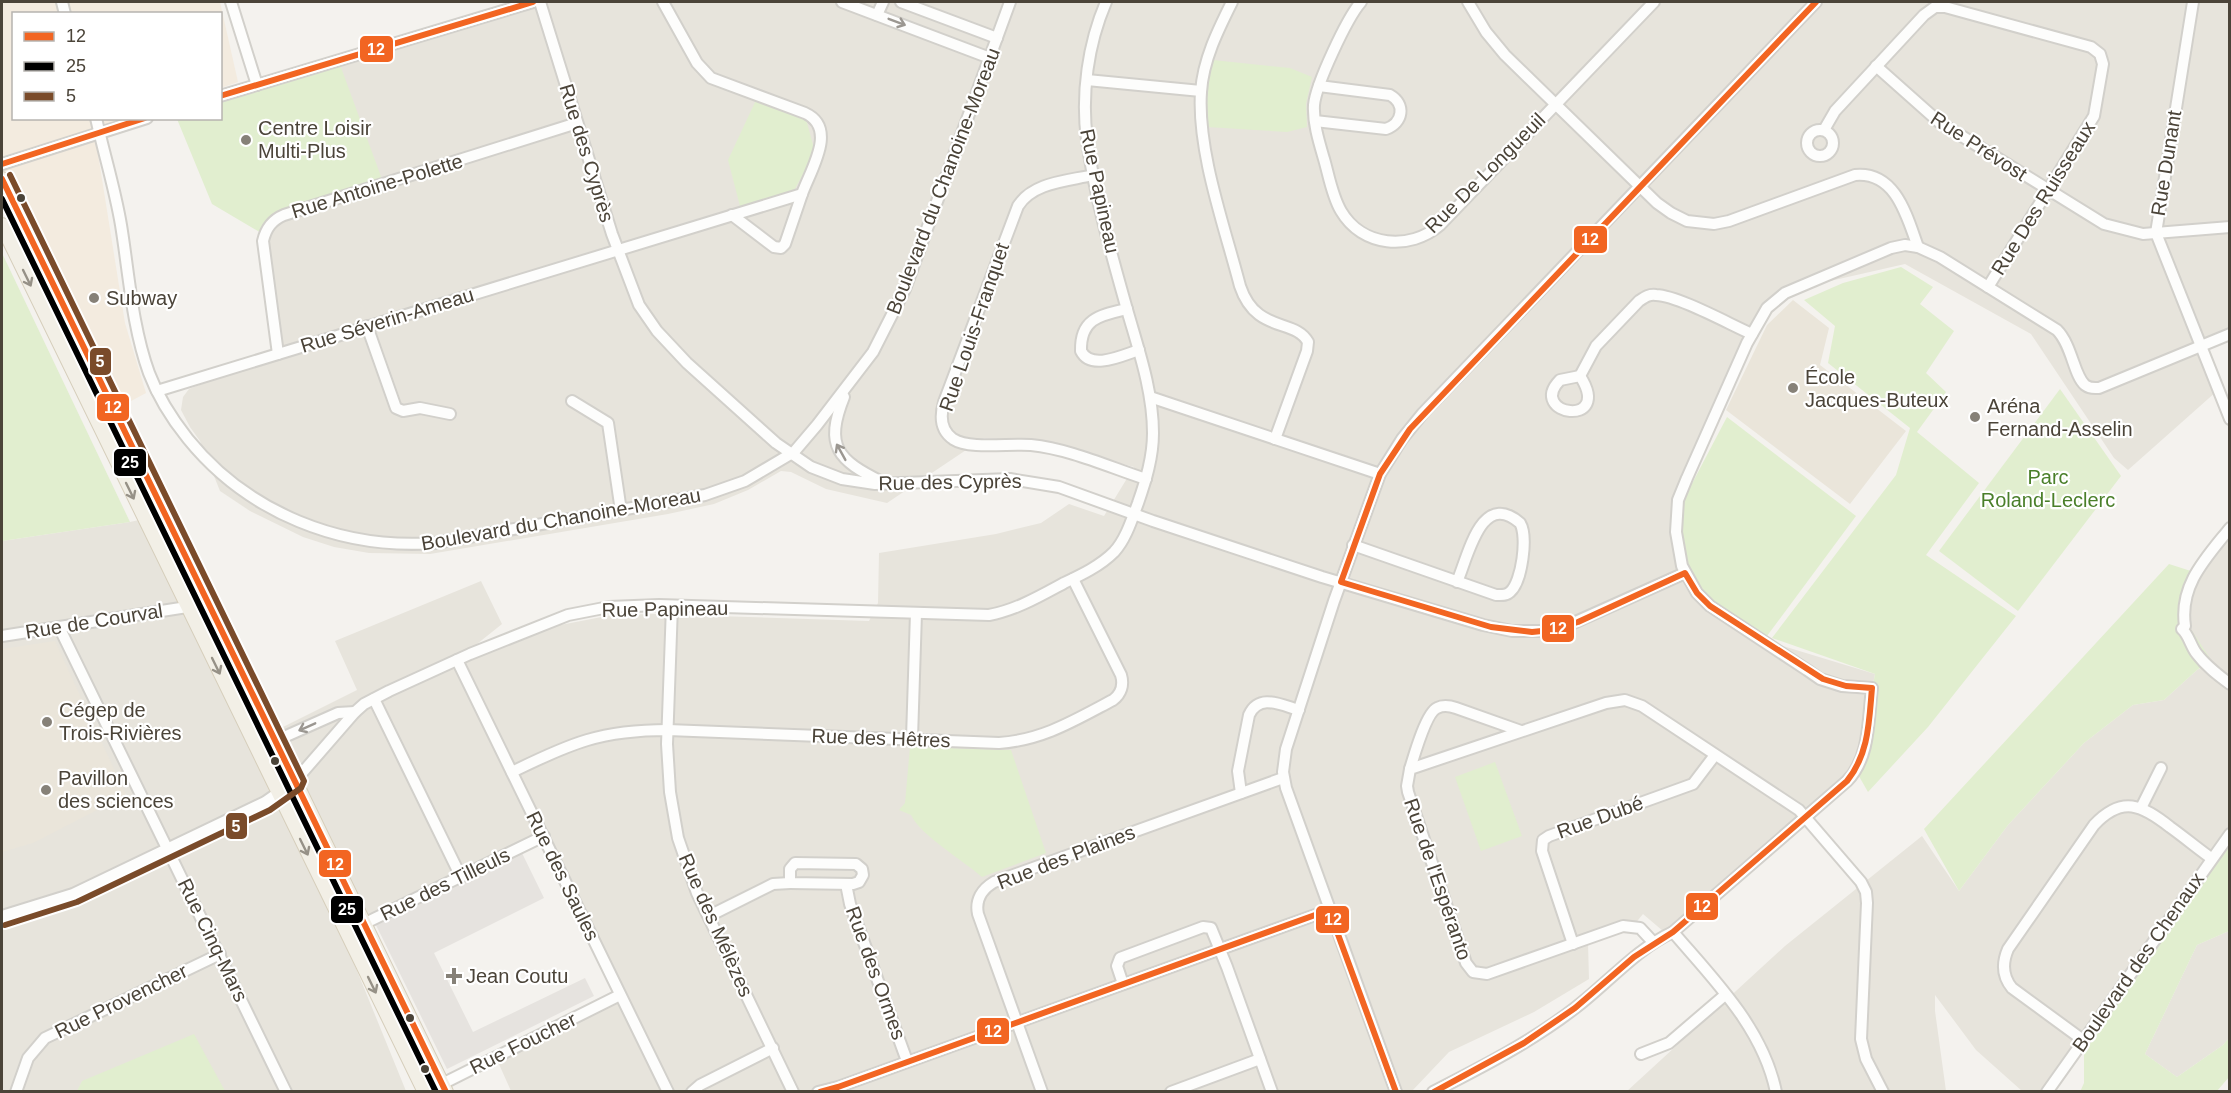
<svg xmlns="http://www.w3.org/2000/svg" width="2231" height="1093" font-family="Helvetica,sans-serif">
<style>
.residential{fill:#e7e4dc}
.commercial{fill:#f3ebdf}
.education{fill:#eae5da}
.green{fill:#e1eecf}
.parking{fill:#e6e3df}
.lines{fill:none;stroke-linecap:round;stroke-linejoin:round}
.minor-casing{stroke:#d2d0cb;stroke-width:14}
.major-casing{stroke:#d6cebb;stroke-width:16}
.minor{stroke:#fdfdfc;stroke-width:10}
.major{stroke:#f2efe6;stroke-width:14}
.bus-1-casing{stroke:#fff;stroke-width:10}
.bus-2-casing{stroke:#fff;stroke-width:10}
.bus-3-casing{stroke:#fff;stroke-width:10}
.bus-1{stroke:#f26522;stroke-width:6}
.bus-2{stroke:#000;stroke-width:6}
.bus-3{stroke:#7a4b2a;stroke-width:6}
.oneway{stroke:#9b9791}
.oneway2{stroke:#969187}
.poi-dot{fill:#868178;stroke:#fff;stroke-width:2}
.bus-dot{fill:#4b4439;stroke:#fff;stroke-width:2}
.labels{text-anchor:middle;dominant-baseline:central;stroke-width:4.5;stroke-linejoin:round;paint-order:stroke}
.poi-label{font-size:20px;fill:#4b4439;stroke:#fff;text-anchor:start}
.street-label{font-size:20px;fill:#4b4439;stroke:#fff}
.park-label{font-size:20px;fill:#4a7f2a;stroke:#fff}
.line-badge{stroke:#fff;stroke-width:2}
.badge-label{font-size:16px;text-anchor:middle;font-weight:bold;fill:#fff}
</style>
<rect width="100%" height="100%" fill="#f4f2ee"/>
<g class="residential">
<polygon points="532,2 2229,2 2229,335 2203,346 2217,391 2128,470 2114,458 2031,334 1905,264 1786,291 1757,335 1718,412 1676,514 1763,640 1875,674 1856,771 1670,937 1643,914 1629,931 1588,943 1589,979 1534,1012 1449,1052 1412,1091 511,1091 498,1062 618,995 540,835 340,929 406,1091 2,1092 2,541 130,522 175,512 281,728 357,690 335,641 481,581 502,624 472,648 550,627 612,615 653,614 869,621 878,603 879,553 996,534 1041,523 1069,504 1104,516 1134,467 1047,443 984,438 887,503 826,489 791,472 781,471 748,490 714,504 668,514 430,554 369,553 334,547 303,537 250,511 220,491 200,441 190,427 181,410 183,397 189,389 280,353 263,234 339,62"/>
<polygon points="2229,526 2229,842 2051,1091 2022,1091 1976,1050 1935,995 1935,1011 1946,1091 1626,1092 1785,946 1922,836 1959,891 2008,825 2084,743 2133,705 2164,700 2197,670 2211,661 2188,626 2194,572"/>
<polygon points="2229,931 2229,1038 2223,1045 2177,1077 2145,1054 2197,945"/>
</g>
<polygon class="commercial" points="2,2 220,2 238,82 221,88 220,14 14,14 14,118 126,119 94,129 125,323 146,393 118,408 2,164"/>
<g class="education">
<polygon points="1793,300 1829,328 1820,365 1906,431 1850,504 1726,410 1767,325"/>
<polygon points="55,641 126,795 33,843 2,852 2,649"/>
</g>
<g class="green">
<polygon points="1213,60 1290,68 1312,77 1306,104 1307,127 1287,132 1207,127 1206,92"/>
<polygon points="339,62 383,182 284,212 263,234 212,204 177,119 220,118 221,96"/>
<polygon points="756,100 806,119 815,152 790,198 741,210 728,160"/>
<polygon points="2,253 130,522 2,541"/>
<polygon points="1901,267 1933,287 1920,304 1954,331 1926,373 1946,392 1917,432 1979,483 1926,555 2016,616 1928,727 1868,792 1856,771 1875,674 1772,638 1896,475 1910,428 1828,363 1835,326 1804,300 1843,283"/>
<polygon points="2060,389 2121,476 2018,611 1939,551"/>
<polygon points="1727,417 1856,516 1764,640 1720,613 1680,571 1676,514"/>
<polygon points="2169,564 2194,572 2189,626 2211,660 2197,670 2164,700 2133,705 2084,743 2008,825 1959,891 1924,829"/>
<path d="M 910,747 L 1011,750 L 1046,853 L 982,877 C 964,861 920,835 911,815 L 899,810 L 905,803 Z"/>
<polygon points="1495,762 1522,836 1481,851 1455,777"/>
<polygon points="2229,842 2229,931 2197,945 2145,1054 2177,1077 2223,1045 2229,1038 2229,1077 2217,1091 2080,1092 2084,1083 2084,1044"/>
<polygon points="194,1034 225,1091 77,1091 82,1081"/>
</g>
<polygon class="parking" points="521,851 544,898 434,953 473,1032 585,978 594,996 447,1069 375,923"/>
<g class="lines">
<g class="minor-casing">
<g id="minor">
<polyline points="62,2 65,14"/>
<polyline points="231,2 257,85"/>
<polyline points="540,2 612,234 639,305 657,331 687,363 776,443 811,467 842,479 875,484 1010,479 1059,487 1153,521 1322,577 1483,625 1512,631 1546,631 1571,624 1685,573"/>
<polyline points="842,2 990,58"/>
<polyline points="901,2 997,38"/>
<path d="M 1232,2 C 1218,30 1203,60 1201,92 C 1197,151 1225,228 1240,286 C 1256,334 1295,318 1308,342 L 1307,351 L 1275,439"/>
<path d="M 1361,2 C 1347,18 1316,84 1314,105 C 1313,123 1319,142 1324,159 C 1329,176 1332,196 1341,211 C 1362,247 1410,251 1440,225 L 1654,2"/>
<path d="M 1468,2 L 1486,32 L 1505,55 L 1657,203 L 1671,213 L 1687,221 L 1714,224 L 1729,221 L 1855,175 C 1896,171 1907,217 1918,247"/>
<polyline points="2193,2 2156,233 2230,419"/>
<polyline points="877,15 883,2"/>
<polyline points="1876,66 1939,122 2104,224 2143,234 2230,227"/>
<polyline points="1087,80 1201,91"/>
<polyline points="220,96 533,2"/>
<path d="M 96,118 C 104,154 115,189 121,225 C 129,274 132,326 149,373 C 158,397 172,419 188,439 C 248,513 341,550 435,543 L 705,495 L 745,481 L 794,452 L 817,425 L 873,352 L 905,289 L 1010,2"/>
<path d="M 1315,121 L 1386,129 C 1403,123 1406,104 1390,95 L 1319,86"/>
<polyline points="1824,130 1835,111 1924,15 1935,7 1945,7 2091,47 2100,54 2103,64 2094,116 1988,287"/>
<circle cx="1820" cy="143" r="13"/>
<polyline points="2,164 147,118"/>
<path d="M 1093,175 C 1068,181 1033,182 1018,206 L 944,402 C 940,416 940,430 953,439 C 970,450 1010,443 1031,445 C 1070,449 1109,467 1146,479"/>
<polyline points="732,215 774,247 781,248 785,244 802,194"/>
<path d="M 1127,309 C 1101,315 1080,318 1081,351 C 1091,371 1123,355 1139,350"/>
<polyline points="367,326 396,408 403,411 420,408 450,414"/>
<path d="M 278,354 L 263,241 C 266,228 272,220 284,215 L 577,123"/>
<path d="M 1580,376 L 1596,346 L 1639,301 C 1645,297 1649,294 1656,295 C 1679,296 1729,324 1752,334"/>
<path d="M 1580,376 C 1614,429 1526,415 1560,380 Z"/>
<path d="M 157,391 L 802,194 C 811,169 838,128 805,113 L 711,78 L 697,63 L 663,2"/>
<path d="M 844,397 C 824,447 838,460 882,482"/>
<polyline points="1150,397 1380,474"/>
<polyline points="572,401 608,423 621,511"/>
<path d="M 2230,528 C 2206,558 2179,585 2185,626 L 2182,629 C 2189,635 2191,647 2197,654 C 2206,666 2218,675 2230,684"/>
<path d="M 1353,545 L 1496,595 C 1501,595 1506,596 1510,592 C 1522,582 1528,536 1520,523 C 1481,489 1468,557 1457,582"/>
<polyline points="672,606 667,744 670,792 678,838 697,893 793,1092"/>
<polyline points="59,627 286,1092"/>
<polyline points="2,636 187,607"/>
<polyline points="457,660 668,1092"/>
<polyline points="374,699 461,877"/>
<polyline points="912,738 916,613"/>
<polyline points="275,741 338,713 355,712"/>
<path d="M 1410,769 C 1414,756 1426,713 1437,708 C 1443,705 1450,706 1456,708 L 1521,731"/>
<path d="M 512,772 C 571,743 601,730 668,730 L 999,743 C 1043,740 1075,720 1113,700 C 1121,694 1124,685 1121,675 L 1073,579"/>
<path d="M 1241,793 L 1238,771 L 1249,715 C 1259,693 1281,705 1299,710"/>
<polyline points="2141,808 2161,768"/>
<polygon points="795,863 856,864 862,869 863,875 859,882 853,884 790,883 790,869"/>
<polyline points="846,884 850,904 907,1061"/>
<path d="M 2,916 L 73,894 L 265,802 L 295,781 L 355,712 L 364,704 L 389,691 L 470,654 L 568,615 L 609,607 L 659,605 L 989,615 C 1016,610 1040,596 1064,583 C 1081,575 1100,566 1114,552 C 1126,539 1132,519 1138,503 C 1146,480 1153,457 1153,433 C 1153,392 1139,351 1128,313 C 1112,256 1095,198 1087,140 C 1081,94 1088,44 1106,2"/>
<polyline points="709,916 773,884 790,883"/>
<polyline points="347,932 544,836"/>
<path d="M 1673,932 C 1714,980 1763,1028 1776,1092"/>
<polyline points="1653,942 1640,928 1623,926 1487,974 1473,972 1466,963 1408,792 1407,786 1410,769 1606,703 1625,700 1642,706 1799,810 1861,882 1866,892 1867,903 1861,1039 1866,1059 1883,1092"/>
<polyline points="1573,944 1542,851 1543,840 1549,836 1693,784 1715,755"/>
<polyline points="1123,984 1117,966 1120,958 1203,927 1211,928 1227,967 1272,1092"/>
<path d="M 2083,1040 L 2012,988 C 2002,976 2002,963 2008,949 L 2094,825 C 2122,795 2142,805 2170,827 C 2184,837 2197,848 2211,858"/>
<polyline points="1641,1054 1669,1043 1725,995"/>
<polyline points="16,1092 28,1058 45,1038 220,954"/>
<polyline points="426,1092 620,995"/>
<polyline points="692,1092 700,1085 773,1048"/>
<polyline points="818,1092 838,1087 1329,910"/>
<path d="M 1042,1092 L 978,914 C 975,900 982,889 994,882 L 1283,778"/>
<polyline points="1171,1092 1260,1059"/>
<polyline points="1396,1092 1286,788 1283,772 1286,749 1334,601 1380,474 1402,439 1423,413 1816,2"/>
<path d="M 1433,1092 C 1482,1067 1531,1042 1575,1008 C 1607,984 1636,949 1673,932 L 1847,781 C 1870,758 1868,720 1872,688 L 1842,686 L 1820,679 L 1807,670 L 1710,606 L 1697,593 L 1682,566 L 1676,532 L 1678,500 L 1687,478 L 1747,343 L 1767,308 L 1785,293 L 1891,248 L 1905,245 L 1918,247 L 1940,257 L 2057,330 C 2072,345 2074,376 2085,385 C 2090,389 2094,388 2099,388 L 2230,334"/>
<polyline points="2047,1092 2230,834"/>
</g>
</g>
<g class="major-casing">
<g id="major">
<polyline points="2,179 446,1092"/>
<polyline points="2,225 425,1092"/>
</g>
</g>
<use href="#minor" class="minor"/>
<use href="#major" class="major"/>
<g class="bus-1-casing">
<g id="bus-1">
<polyline points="220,96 533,2"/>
<polyline points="2,164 145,118"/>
<polyline points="2,179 446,1092"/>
<polyline points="820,1092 838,1087 1329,910 1396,1092"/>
<path d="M 1434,1092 L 1524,1043 L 1575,1008 L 1634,957 L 1673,932 L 1847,781 C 1869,754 1869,721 1872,688 L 1846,686 L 1823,679 L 1710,606 L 1697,593 L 1685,573 L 1578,622 L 1552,630 L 1532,632 L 1491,627 L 1341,582 L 1380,474 L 1410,429 L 1816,2"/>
</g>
</g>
<g class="bus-2-casing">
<polyline id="bus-2" points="2,199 436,1092"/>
</g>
<g class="bus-3-casing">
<polyline id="bus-3" points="5,925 77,902 270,810 301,788 304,781 10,175"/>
</g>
<use href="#bus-1" class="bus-1"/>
<use href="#bus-2" class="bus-2"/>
<use href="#bus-3" class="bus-3"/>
</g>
<defs><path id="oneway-shaft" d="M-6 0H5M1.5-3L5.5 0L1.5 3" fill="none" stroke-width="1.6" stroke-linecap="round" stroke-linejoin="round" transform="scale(1.5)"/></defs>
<g class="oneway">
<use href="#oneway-shaft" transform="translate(897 22) rotate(21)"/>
<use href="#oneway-shaft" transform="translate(841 452) rotate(-119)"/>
<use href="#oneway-shaft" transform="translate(307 727) rotate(156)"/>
</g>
<g class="oneway2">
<use href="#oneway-shaft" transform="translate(27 278) rotate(64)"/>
<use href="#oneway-shaft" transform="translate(130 491) rotate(64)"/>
<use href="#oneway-shaft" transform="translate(216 666) rotate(64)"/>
<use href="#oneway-shaft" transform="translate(304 847) rotate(64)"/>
<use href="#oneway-shaft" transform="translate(372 985) rotate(64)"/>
</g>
<g class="poi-dot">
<circle cx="246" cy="140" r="6"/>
<circle cx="94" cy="298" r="6"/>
<circle cx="1793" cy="388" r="6"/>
<circle cx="1975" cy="417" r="6"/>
<circle cx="47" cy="722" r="6"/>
<circle cx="46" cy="790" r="6"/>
<path d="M451 967h6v6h6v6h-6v6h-6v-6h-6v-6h6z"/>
</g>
<g class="bus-dot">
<circle cx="21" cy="198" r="5"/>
<circle cx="275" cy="761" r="5"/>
<circle cx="410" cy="1018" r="5"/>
<circle cx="425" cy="1069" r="5"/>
</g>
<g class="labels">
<g class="poi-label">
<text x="258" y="128">Centre Loisir<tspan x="258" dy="23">Multi-Plus</tspan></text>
<text x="106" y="298">Subway</text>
<text x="1805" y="377">École<tspan x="1805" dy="23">Jacques-Buteux</tspan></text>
<text x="1987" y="406">Aréna<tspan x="1987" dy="23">Fernand-Asselin</tspan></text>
<text x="59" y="710">Cégep de<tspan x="59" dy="23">Trois-Rivières</tspan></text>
<text x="58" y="778">Pavillon<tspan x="58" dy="23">des sciences</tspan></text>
<text x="466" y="976">Jean Coutu</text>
</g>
<g class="street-label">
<text transform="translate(1979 146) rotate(33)">Rue Prévost</text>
<text transform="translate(587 153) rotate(73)">Rue des Cyprès</text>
<text transform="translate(2166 163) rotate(-81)">Rue Dunant</text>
<text transform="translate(1485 173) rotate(-45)">Rue De Longueuil</text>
<text transform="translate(943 181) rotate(-69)">Boulevard du Chanoine-Moreau</text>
<text transform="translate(377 186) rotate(-17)">Rue Antoine-Polette</text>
<text transform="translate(1100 191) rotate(78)">Rue Papineau</text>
<text transform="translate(2043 198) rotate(-58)">Rue Des Ruisseaux</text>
<text transform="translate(387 320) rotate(-17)">Rue Séverin-Ameau</text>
<text transform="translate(974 327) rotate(-71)">Rue Louis-Franquet</text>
<text transform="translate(950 482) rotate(-1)">Rue des Cyprès</text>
<text transform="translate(561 519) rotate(-10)">Boulevard du Chanoine-Moreau</text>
<text transform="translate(665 609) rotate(-1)">Rue Papineau</text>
<text transform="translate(94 621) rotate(-9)">Rue de Courval</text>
<text transform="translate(881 738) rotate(2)">Rue des Hêtres</text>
<text transform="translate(1600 817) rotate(-20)">Rue Dubé</text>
<text transform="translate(1066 857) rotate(-21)">Rue des Plaines</text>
<text transform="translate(563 876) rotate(64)">Rue des Saules</text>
<text transform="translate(1438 879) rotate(71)">Rue de l'Espéranto</text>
<text transform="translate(445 884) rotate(-26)">Rue des Tilleuls</text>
<text transform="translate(716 925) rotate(66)">Rue des Mélèzes</text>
<text transform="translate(213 940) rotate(64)">Rue Cinq-Mars</text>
<text transform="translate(2138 962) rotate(-55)">Boulevard des Chenaux</text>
<text transform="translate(876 973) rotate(70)">Rue des Ormes</text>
<text transform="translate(121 1001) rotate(-26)">Rue Provencher</text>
<text transform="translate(523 1043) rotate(-26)">Rue Foucher</text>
</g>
<g class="park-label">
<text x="2048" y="477">Parc<tspan x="2048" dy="23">Roland-Leclerc</tspan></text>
</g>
</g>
<g class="line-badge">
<rect x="359" y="35" width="35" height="28" rx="6" fill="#f26522"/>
<rect x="1573" y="225" width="35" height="29" rx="6" fill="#f26522"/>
<rect x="89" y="347" width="23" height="29" rx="6" fill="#7a4b2a"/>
<rect x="96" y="393" width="34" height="29" rx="6" fill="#f26522"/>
<rect x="113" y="448" width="34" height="29" rx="6" fill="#000"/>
<rect x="1541" y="614" width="34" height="29" rx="6" fill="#f26522"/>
<rect x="225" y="812" width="23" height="28" rx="6" fill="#7a4b2a"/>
<rect x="318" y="849" width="34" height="29" rx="6" fill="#f26522"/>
<rect x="1685" y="892" width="34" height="29" rx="6" fill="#f26522"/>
<rect x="330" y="895" width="34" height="29" rx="6" fill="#000"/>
<rect x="1315" y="905" width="35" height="29" rx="6" fill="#f26522"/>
<rect x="976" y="1017" width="34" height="28" rx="6" fill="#f26522"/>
</g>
<g class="badge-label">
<text x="376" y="55">12</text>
<text x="1590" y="245">12</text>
<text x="100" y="367">5</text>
<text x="113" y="413">12</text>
<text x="130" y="468">25</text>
<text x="1558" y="634">12</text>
<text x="236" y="832">5</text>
<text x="335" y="870">12</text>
<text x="1702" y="912">12</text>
<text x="347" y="915">25</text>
<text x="1333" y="925">12</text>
<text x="993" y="1037">12</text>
</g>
<rect width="2231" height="1093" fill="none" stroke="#4b4439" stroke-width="6"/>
<rect x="12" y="12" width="210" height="108" fill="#ffffff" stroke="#b7b4b0" stroke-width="1.5"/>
<rect x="24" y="32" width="30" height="9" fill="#f26522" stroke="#b7b4b0" stroke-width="1.5"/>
<text x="66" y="42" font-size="18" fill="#4b4439">12</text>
<rect x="24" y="62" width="30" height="9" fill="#000000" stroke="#b7b4b0" stroke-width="1.5"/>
<text x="66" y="72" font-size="18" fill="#4b4439">25</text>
<rect x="24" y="92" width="30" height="9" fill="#7a4b2a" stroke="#b7b4b0" stroke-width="1.5"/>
<text x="66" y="102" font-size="18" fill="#4b4439">5</text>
</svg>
